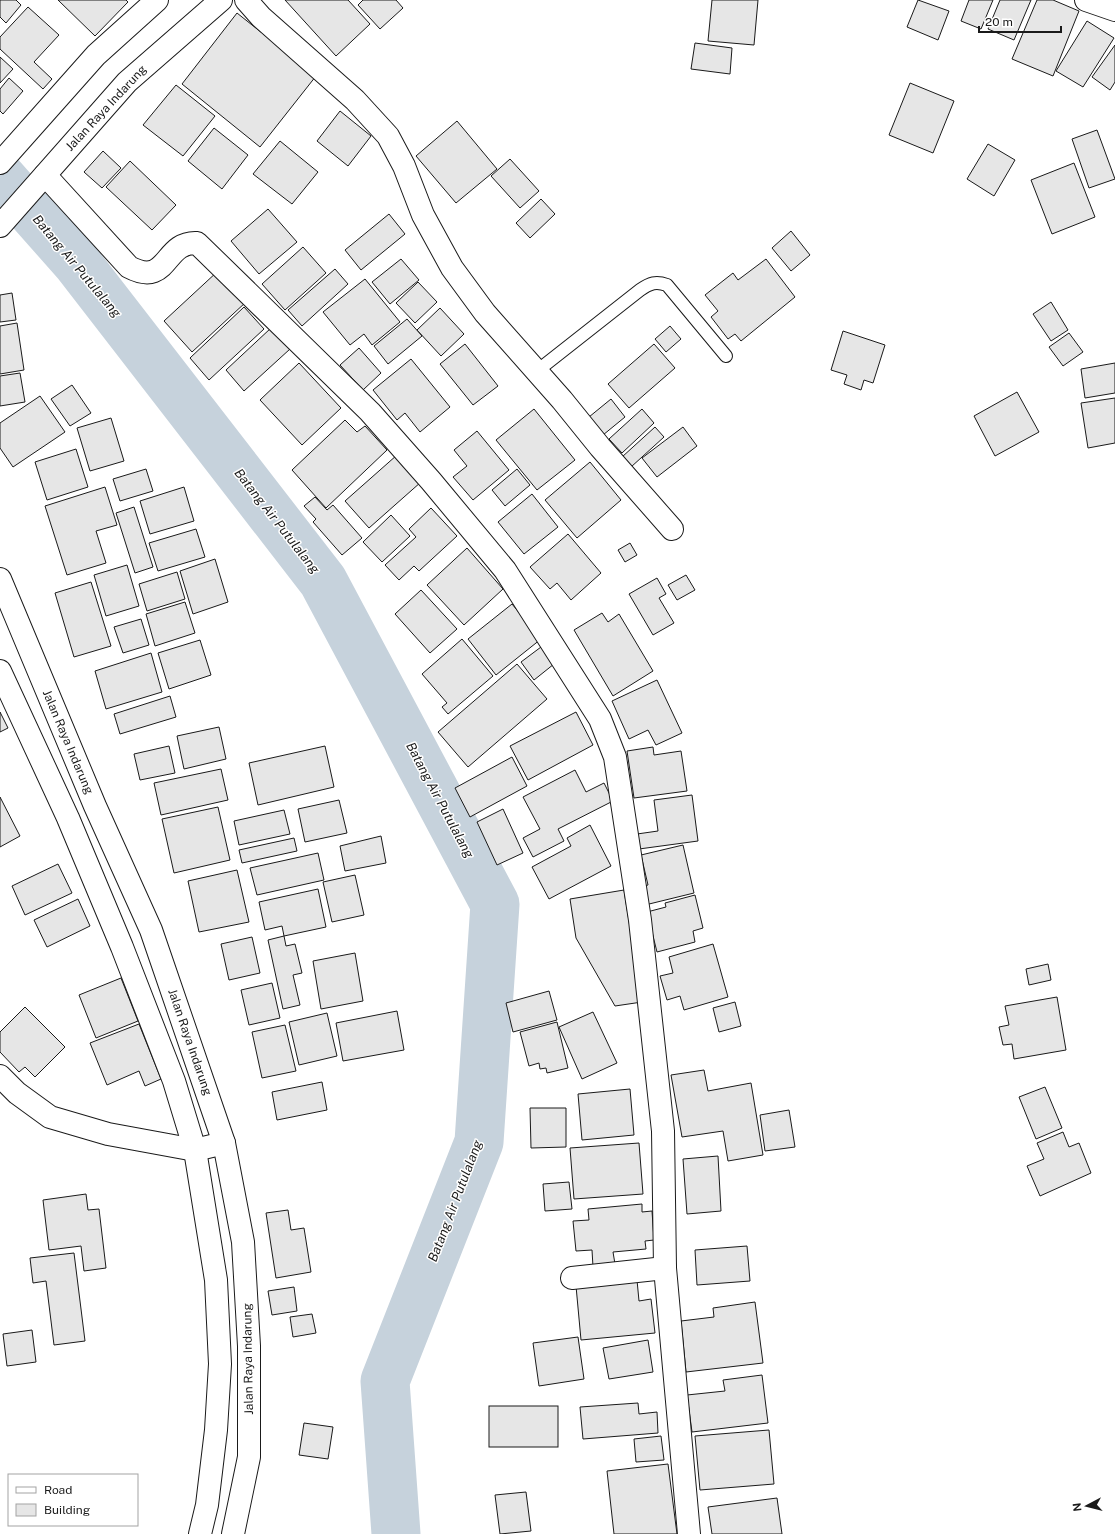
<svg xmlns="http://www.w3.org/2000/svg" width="1115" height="1534" font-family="'Public Sans',sans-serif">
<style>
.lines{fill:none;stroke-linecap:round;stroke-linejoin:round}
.river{stroke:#c6d2dc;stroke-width:49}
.building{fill:#e6e6e6;stroke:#1a1a1a}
.lane-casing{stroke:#1a1a1a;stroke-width:14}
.street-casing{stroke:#1a1a1a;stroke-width:24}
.highway-casing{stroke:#1a1a1a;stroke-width:24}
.lane{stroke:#fff;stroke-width:12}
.street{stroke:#fff;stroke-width:22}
.highway{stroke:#fff;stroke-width:22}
.labels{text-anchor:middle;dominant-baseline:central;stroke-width:3;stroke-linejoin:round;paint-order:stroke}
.street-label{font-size:12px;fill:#1a1a1a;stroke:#fff}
.water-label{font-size:13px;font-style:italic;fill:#1a1a1a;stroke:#fff}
</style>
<rect width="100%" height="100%" fill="#fff"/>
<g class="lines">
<polyline class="river" points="0,176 77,263 323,581 495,904 479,1142 385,1381 396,1534"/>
</g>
<g class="building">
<polygon points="0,0 16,0 21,5 6,23 0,17"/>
<polygon points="58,0 126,0 128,2 95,36"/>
<polygon points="285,0 348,0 370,24 336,56"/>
<polygon points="363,0 396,0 403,8 380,29 358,5"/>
<polygon points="712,0 758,0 754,45 708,41"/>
<polygon points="918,0 949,11 938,40 907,27"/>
<polygon points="969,0 993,0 981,29 961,21"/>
<polygon points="1000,0 1031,0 1014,40 988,29"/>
<polygon points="1037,0 1053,0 1079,11 1053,76 1012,59"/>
<polygon points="28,7 59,35 34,62 52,79 43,89 0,49 0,37"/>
<polygon points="237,13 316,76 260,147 182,84"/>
<polygon points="1087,21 1114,38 1083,87 1056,71"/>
<polygon points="695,43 732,48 730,74 691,69"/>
<polygon points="1115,45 1115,82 1110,90 1092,77"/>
<polygon points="0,57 13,69 0,83"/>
<polygon points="9,78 23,91 3,114 0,111 0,89"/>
<polygon points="910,83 954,101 933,153 889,135"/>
<polygon points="176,85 215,116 183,156 143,125"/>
<polygon points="340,111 371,136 348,166 317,141"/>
<polygon points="457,121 497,169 456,203 416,156"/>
<polygon points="214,128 248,155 222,189 188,161"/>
<polygon points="1097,130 1115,179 1089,188 1072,139"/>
<polygon points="280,141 318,172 292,204 253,174"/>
<polygon points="988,144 1015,160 994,196 967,179"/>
<polygon points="103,151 121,168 102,188 84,172"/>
<polygon points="510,159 539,191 520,208 491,176"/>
<polygon points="130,161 176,205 152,230 106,187"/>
<polygon points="1074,163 1095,217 1052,234 1031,180"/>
<polygon points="541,199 555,214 530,238 516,223"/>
<polygon points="268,209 297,242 259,274 231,241"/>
<polygon points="389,214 405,234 361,270 345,250"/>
<polygon points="791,231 810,255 791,271 772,248"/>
<polygon points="303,247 326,273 285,310 262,284"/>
<polygon points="401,259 419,280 390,304 372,282"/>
<polygon points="766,259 795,297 741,341 735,334 728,339 711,317 718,311 705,295 733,273 738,280"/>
<polygon points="335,269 348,284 302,326 288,310"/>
<polygon points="218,271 246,302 192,352 164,321"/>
<polygon points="365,279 400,322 372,345 364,334 350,345 323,312"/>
<polygon points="418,282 437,302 415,323 396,303"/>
<polygon points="12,293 16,320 0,322 0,295"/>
<polygon points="1051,302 1068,330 1051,341 1033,314"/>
<polygon points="244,307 264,329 209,380 190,358"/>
<polygon points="440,308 464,334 441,356 417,330"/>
<polygon points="407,319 422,336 388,364 374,346"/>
<polygon points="17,323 24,370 0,374 0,326"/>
<polygon points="670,326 681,339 666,352 655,339"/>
<polygon points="271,328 290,349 244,391 226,370"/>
<polygon points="843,331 885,345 873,383 864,380 861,390 844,384 847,375 831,370"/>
<polygon points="1069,333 1083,352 1063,366 1049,347"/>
<polygon points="465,344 498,386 473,405 440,364"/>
<polygon points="654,344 675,368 629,408 608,384"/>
<polygon points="359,348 381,373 363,390 340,365"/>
<polygon points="411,359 450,407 420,432 405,413 397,420 373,390"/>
<polygon points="299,363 341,408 302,445 260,400"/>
<polygon points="1115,363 1115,393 1085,398 1081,369"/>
<polygon points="20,373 25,402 0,406 0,376"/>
<polygon points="72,385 91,413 70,426 51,399"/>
<polygon points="1017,392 1039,432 995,456 974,416"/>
<polygon points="40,396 65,432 13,467 0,448 0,423"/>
<polygon points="1115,398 1115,443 1088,448 1081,403"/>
<polygon points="611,399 625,417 603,435 589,417"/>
<polygon points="534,409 575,460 537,490 496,440"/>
<polygon points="642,409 654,423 622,453 609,439"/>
<polygon points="111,418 124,461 90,471 77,428"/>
<polygon points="345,420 357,432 365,426 387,450 326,508 292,470"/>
<polygon points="655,427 664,437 631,467 622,457"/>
<polygon points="683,427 697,446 657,477 642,458"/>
<polygon points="477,431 509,470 473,500 453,477 467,466 454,450"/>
<polygon points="76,449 88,487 47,500 35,462"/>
<polygon points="397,455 421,482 369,528 345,501"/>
<polygon points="590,462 621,500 577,538 545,500"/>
<polygon points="146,469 153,491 120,501 113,479"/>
<polygon points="517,469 530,485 505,506 492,490"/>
<polygon points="105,487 117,525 96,531 106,563 67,575 45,506"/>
<polygon points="184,487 194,521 150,534 140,501"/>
<polygon points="532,494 558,527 524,554 498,522"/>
<polygon points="315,497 327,510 333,505 362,538 342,555 313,522 316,519 304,506"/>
<polygon points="134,507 153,567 135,573 116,513"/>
<polygon points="431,508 457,536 419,571 414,566 399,580 385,565 416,537 409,529"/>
<polygon points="391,515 410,536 382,562 363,542"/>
<polygon points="196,529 205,557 158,571 149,543"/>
<polygon points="568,534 601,573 571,600 557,583 550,589 530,567"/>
<polygon points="630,543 637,555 625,562 618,550"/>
<polygon points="467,548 503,589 464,625 427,585"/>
<polygon points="215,559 228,602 193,614 180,571"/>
<polygon points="127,565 139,606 106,616 94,575"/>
<polygon points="177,572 185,599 147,611 139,584"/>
<polygon points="686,575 695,590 677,600 668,585"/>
<polygon points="657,578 666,594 659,598 674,623 653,635 629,594"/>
<polygon points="91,582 111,646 74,657 55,593"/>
<polygon points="421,590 457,629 430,653 395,614"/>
<polygon points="185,602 195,633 155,646 146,614"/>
<polygon points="512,604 541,639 496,675 468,639"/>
<polygon points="602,613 608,622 619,614 653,671 613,696 574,630"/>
<polygon points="141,619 149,645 123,653 114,627"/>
<polygon points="462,639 493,676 448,714 442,707 447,703 422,674"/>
<polygon points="200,640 211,675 169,689 158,653"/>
<polygon points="541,647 554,664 534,680 521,662"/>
<polygon points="151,653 162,692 106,709 95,671"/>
<polygon points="517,664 547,699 468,767 438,732"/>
<polygon points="657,680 682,733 656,745 648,730 629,739 612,701"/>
<polygon points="170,696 176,717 120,734 114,714"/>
<polygon points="0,712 8,728 0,732"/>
<polygon points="576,712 593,745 528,780 510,746"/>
<polygon points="219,727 226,759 184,769 177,736"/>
<polygon points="169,746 175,773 140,780 134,754"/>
<polygon points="325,746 334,787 258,805 249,763"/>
<polygon points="653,747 654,755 681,751 687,791 634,798 627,751"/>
<polygon points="512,757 527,786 470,817 455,788"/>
<polygon points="221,769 228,800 161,815 154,783"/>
<polygon points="575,770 586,792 604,783 613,801 558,829 564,841 533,857 523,838 540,829 523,797"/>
<polygon points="692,795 698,841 639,849 637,834 658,831 654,800"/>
<polygon points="0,797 20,836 0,847"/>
<polygon points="339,800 347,833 305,842 298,809"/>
<polygon points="218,807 230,860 174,873 162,819"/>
<polygon points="503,809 523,853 497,865 477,822"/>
<polygon points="284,810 290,834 239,845 234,821"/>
<polygon points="590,825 611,866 549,899 532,867 571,846 567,838"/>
<polygon points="381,836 386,863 345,871 340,846"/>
<polygon points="294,838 297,851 242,863 239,850"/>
<polygon points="683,845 694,893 645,905 640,887 648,885 641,855"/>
<polygon points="318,853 324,880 257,895 250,868"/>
<polygon points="58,864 72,893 25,915 12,886"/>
<polygon points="237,870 249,922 199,932 188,881"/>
<polygon points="355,875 364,915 332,922 323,882"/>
<polygon points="318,889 326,927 284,936 282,926 265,930 259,902"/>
<polygon points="624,890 642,1002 615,1006 576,938 570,899"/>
<polygon points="695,895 703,928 693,931 695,942 657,952 647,912 666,907 665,903"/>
<polygon points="78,899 90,926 47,947 34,920"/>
<polygon points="284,936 286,946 295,944 302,973 293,975 300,1005 283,1009 268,940"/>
<polygon points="252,937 260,973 229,980 221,944"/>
<polygon points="713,944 728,997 684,1010 680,996 667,1000 660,976 673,973 669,957"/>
<polygon points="355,953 363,1001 321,1009 313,961"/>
<polygon points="1048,964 1051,980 1029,985 1026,969"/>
<polygon points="121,978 138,1021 96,1038 79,995"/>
<polygon points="272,983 280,1018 249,1025 241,990"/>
<polygon points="549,991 557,1020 513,1032 506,1003"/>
<polygon points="1057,997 1066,1050 1014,1059 1012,1044 1003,1045 999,1027 1009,1025 1005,1006"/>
<polygon points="735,1002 741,1026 719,1032 713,1008"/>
<polygon points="25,1007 65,1047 35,1077 25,1067 19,1072 0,1052 0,1032"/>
<polygon points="397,1011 404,1050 343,1061 336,1023"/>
<polygon points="593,1012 617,1063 582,1079 559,1027"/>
<polygon points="327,1013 337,1056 299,1065 289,1022"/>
<polygon points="557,1022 568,1068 547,1073 546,1068 540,1069 539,1063 529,1066 520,1032"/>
<polygon points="139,1024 161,1079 145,1086 139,1071 107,1085 90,1043"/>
<polygon points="285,1025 296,1071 262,1078 252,1032"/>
<polygon points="704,1070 708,1091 751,1083 763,1155 728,1161 723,1131 682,1137 671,1075"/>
<polygon points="322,1082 327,1110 277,1120 272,1092"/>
<polygon points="1045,1087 1062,1128 1036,1139 1019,1097"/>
<polygon points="630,1089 634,1135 582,1140 578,1094"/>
<polygon points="530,1108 566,1108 566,1147 531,1148"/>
<polygon points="789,1110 795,1147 765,1151 760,1115"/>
<polygon points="1063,1132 1069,1147 1079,1143 1091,1173 1040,1196 1027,1166 1044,1159 1037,1143"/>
<polygon points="639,1143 643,1194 574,1199 570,1148"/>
<polygon points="718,1156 721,1211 687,1214 683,1159"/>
<polygon points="569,1182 572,1209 545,1211 543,1184"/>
<polygon points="86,1194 88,1210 99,1209 106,1268 84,1271 81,1246 49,1250 43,1200"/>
<polygon points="642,1204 642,1212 652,1211 654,1240 645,1241 646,1249 613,1252 615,1264 593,1267 592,1250 576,1251 573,1221 589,1220 588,1209"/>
<polygon points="288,1210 291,1230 304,1228 311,1272 276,1278 266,1213"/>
<polygon points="747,1246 750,1281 697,1285 695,1250"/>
<polygon points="74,1253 85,1341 54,1345 46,1281 33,1283 30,1258"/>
<polygon points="637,1280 639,1301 651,1299 655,1333 581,1340 576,1286"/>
<polygon points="294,1287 297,1311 272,1315 268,1291"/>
<polygon points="755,1302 763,1363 686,1372 681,1321 714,1317 713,1308"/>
<polygon points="312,1314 316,1333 293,1337 290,1317"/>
<polygon points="32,1330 36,1362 7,1366 3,1334"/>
<polygon points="578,1337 584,1379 539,1386 533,1343"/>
<polygon points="648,1340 653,1372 609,1379 603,1348"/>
<polygon points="762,1375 768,1423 692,1432 687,1395 725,1391 723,1380"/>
<polygon points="638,1403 639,1414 657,1412 658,1433 583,1439 580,1407"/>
<rect x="489" y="1406" width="69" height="41"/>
<polygon points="304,1423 333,1427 328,1459 299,1455"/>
<polygon points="769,1430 774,1484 700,1490 695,1436"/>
<polygon points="661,1436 664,1460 636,1462 634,1439"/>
<polygon points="668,1464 677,1534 614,1534 607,1471"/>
<polygon points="526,1492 531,1531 500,1534 495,1495"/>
<polygon points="777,1498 782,1534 712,1534 708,1507"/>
</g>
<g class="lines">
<g class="lane-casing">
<path id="lane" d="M 537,371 L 640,290 C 650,283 656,281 667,285 L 726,356"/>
</g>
<g class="street-casing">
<g id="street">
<polyline points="246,0 261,17 355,100 388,136 404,166 423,215 452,268 485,313 562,400 600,447 672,529"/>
<polyline points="1086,0 1115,10"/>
<path d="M 45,175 L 129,267 C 169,288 163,241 197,243 L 370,412 L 431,481 L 505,570 L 600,719 L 615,757 L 640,920 L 663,1131 L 665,1268 L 689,1534"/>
<polyline points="0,1076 17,1093 50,1117 108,1134 195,1150 224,1143"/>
<polyline points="572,1278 665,1268"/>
</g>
</g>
<g class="highway-casing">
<g id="highway">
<polyline points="0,163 96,55 157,0"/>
<polyline points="0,226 127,82 221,0"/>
<polyline points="0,579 95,806 151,930 224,1143 243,1242 249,1346 249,1457 233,1534"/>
<polyline points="0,671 68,818 122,947 174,1081 195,1150 216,1280 220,1364 216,1430 207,1505 200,1534"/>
</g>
</g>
<use href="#lane" class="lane"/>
<use href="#street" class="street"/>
<use href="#highway" class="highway"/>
</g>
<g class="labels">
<g class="street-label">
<text transform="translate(106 108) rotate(-47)">Jalan Raya Indarung</text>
<text transform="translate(68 742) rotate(67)">Jalan Raya Indarung</text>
<text transform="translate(190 1042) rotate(71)">Jalan Raya Indarung</text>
<text transform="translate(248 1359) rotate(-91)">Jalan Raya Indarung</text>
</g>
<g class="water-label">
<text transform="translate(77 266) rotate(50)">Batang Air Putulalang</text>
<text transform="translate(277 521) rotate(52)">Batang Air Putulalang</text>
<text transform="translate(440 800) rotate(62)">Batang Air Putulalang</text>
<text transform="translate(455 1201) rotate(-69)">Batang Air Putulalang</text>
</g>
</g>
<rect x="8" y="1474" width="130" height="52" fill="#ffffff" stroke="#a3a3a3"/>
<rect x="16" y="1487" width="20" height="6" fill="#ffffff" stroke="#a3a3a3"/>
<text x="44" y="1494" font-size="12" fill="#1a1a1a">Road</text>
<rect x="16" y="1504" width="20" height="12" fill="#e6e6e6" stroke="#a3a3a3"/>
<text x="44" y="1514" font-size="12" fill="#1a1a1a">Building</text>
<g transform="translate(1087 1506) rotate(263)" stroke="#ffffff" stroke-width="3" paint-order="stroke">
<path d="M0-3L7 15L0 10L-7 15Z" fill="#1a1a1a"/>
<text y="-6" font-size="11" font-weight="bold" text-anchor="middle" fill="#1a1a1a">N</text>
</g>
<path d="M979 26v6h82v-6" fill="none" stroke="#1a1a1a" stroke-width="2"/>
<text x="985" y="26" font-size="12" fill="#1a1a1a" stroke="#ffffff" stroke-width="3" paint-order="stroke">20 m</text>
</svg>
